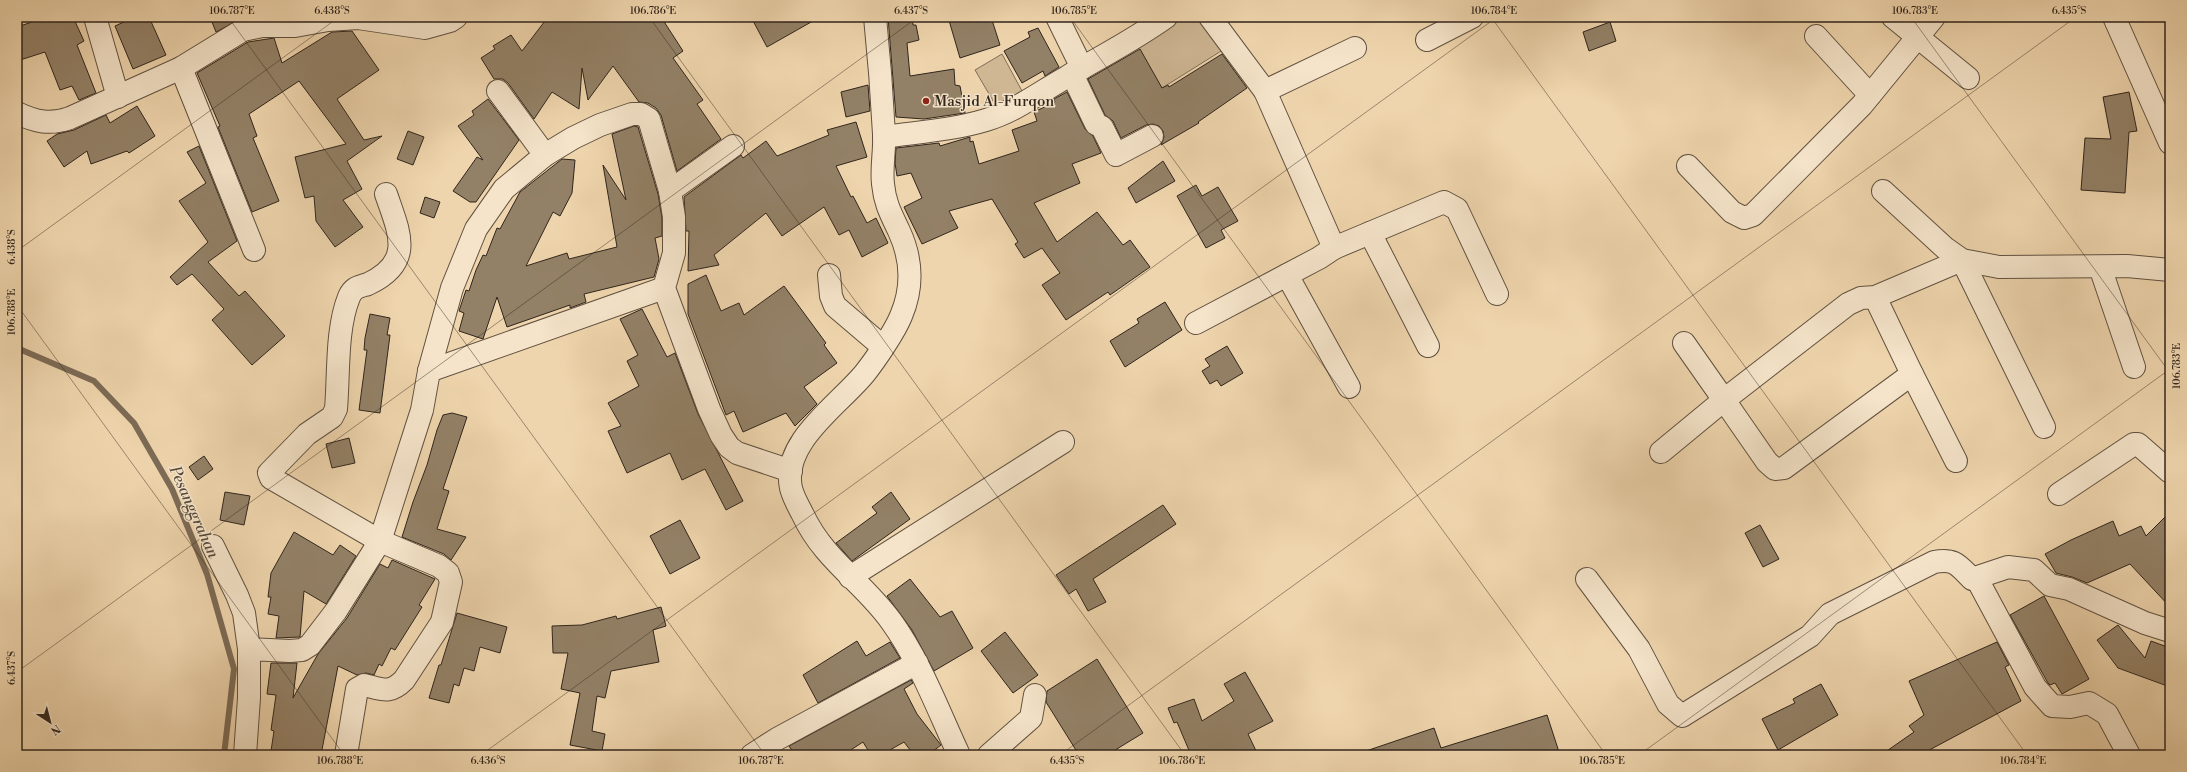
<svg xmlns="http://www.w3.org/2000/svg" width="2187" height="772" font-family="'Libre Bodoni',serif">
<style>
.green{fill:#cfb794;stroke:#806e58}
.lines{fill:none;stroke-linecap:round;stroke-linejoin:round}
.stream{stroke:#7c6b56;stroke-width:6}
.building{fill:#938167;stroke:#30251c}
.minor-casing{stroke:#605140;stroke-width:24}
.minor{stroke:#f5e4ca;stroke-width:22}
.ticks{fill:none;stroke:#30251c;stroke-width:1;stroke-opacity:0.45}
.poi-dot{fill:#8f2418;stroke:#f5e4ca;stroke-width:1.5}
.labels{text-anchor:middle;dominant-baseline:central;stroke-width:3;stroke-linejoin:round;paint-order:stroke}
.poi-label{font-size:15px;fill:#30251c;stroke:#f5e4ca;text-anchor:start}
.water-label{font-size:16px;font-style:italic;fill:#564839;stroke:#f5e4ca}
.neatline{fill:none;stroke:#30251c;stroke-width:1.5}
.ticks-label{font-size:10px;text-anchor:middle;fill:#30251c}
</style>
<rect width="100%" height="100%" fill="#efd5ad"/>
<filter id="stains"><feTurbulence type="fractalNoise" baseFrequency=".005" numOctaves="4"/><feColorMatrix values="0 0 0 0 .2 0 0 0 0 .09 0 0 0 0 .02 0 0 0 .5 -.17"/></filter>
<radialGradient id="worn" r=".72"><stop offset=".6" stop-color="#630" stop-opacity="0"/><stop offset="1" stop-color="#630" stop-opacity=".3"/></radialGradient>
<g class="green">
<polygon points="1171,17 1202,17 1226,48 1162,88 1135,42"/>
<polygon points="1002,54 1022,91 996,106 975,70"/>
</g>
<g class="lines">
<polyline class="stream" points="17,348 94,381 134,423 172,489 207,574 234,669 224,755"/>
</g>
<g class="building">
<polygon points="30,17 73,17 84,41 77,45 96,93 79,100 72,86 60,90 45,52 17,61 17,27 32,22"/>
<polygon points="135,17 149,17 166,55 133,69 115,26"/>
<polygon points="210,17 244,17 216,32"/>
<polygon points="548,17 661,17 683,51 673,58 703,100 697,104 721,139 677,171 661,115 656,108 648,103 639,102 613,66 588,100 582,68 579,109 552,92 534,119 508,83 503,79 494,79 481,58 495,49 493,46 511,35 522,51"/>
<polygon points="751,17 820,17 767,47"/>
<polygon points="888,17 912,17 913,25 916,25 919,40 907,43 910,76 954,69 955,85 960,86 965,113 924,119 896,117"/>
<polygon points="948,17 991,17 1000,45 960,58"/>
<polygon points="1610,22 1616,41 1589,51 1583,32"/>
<polygon points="1038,28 1059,67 1045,76 1043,71 1022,83 1004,51 1030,37 1028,32"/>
<polygon points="352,31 379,70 337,99 364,140 382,136 347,161 362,189 343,200 363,227 335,247 316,221 314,196 305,198 295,157 346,144 299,81 249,114 257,136 253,138 279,201 252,212 218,127 220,126 197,73 248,42 274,38 282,63 332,32"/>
<polygon points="1140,49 1162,88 1168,85 1169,87 1222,54 1247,88 1198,122 1199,123 1161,145 1164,137 1163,131 1159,126 1153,124 1146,125 1121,138 1113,121 1105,115 1088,79"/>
<polygon points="868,85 870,111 846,117 841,92"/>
<polygon points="1067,92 1085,129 1093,136 1101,153 1072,164 1080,183 1034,203 1057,242 1097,212 1123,245 1130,240 1150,267 1110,295 1108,292 1066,320 1042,285 1060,273 1042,248 1024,258 1015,244 1018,242 992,199 949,211 958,228 922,244 904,207 922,198 911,173 897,176 895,163 896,148 939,143 940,146 970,137 970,142 973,141 979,164 1019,151 1012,130 1037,121 1034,112 1055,102 1054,99"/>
<polygon points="2129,92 2137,131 2129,132 2125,193 2081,190 2085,138 2111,139 2103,97"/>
<polygon points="488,99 519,140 476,202 470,202 453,191 477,157 483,160 458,126 474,115 472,111"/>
<polygon points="137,106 155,136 129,153 127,151 91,164 87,151 64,167 47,141 57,134 74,130 106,115 110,123"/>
<polygon points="856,122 867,157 836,166 851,197 853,196 867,223 876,218 888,243 862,257 849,230 839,235 824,207 782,236 766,213 714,255 719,265 688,271 689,231 686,231 684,197 741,155 743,158 766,141 777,156 829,135 827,130"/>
<polygon points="634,126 638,127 658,194 662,218 662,236 655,238 659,259 654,277 584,294 586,302 570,308 570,305 507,327 497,297 483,339 459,331 464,313 459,311 466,290 469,291 476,270 483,255 486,256 497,228 500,229 520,192 562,159 575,160 572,193 560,216 553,212 526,266 567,253 569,259 617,247 603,165 626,200 612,134"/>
<polygon points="408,131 424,137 413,165 397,159"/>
<polygon points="199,146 237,241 208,262 239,296 245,291 285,336 252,365 212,320 224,309 192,274 177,285 170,277 208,242 179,201 206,183 187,152"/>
<polygon points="1163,161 1175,181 1136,203 1128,188"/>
<polygon points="1196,185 1202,196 1218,187 1238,221 1221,230 1225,238 1206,248 1177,196"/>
<polygon points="425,197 440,202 434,218 420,213"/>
<polygon points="706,275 721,311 739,303 744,315 784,286 826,343 824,345 837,363 804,387 817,404 795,426 786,413 743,432 734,411 726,415 688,314 688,284"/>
<polygon points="1165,302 1182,330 1125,367 1110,341 1139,323 1137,319"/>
<polygon points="642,309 667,357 675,353 698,414 743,501 726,510 705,469 682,480 670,453 627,473 608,431 621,426 608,403 639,386 627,361 638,355 620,319"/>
<polygon points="370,314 390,318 387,335 390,335 380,413 359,410 367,350 364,350 365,338"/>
<polygon points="1227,346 1243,373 1221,386 1217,380 1210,384 1202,371 1210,366 1205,359"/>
<polygon points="452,413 467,417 443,489 449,491 437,529 466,537 451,560 444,554 402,537 413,502 427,465 437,430 443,415"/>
<polygon points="349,438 355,463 332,468 326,444"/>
<polygon points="204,456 213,469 198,480 189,467"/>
<polygon points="225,492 250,496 244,525 220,520"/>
<polygon points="891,492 910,519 852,561 836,543 877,513 872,507"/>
<polygon points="1163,505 1176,524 1093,579 1106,602 1088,611 1076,589 1069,594 1056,575"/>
<polygon points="2170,512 2170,607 2130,564 2087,583 2072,577 2056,573 2045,554 2071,540 2113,521 2119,536 2141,526 2146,536"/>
<polygon points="680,520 700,558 670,574 650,536"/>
<polygon points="1760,525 1779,559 1763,567 1745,533"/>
<polygon points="294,532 333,555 340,545 356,556 326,604 304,591 300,637 276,638 279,616 268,614 271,597 268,597 271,573"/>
<polygon points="392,560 435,579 419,605 422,607 395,650 391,648 382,666 379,664 374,675 366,673 357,675 338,666 321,755 272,755 273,751 271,751 274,731 271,730 276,695 267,694 271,663 297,663 293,698 318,654 347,618 380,564 388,568"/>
<polygon points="910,579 940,617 952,611 973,648 934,671 912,630 887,596"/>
<polygon points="2044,596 2089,679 2062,694 2055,683 2050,685 2048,683 2010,615"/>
<polygon points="661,607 666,626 653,630 659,662 611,671 605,698 597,696 592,731 605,734 602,751 570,745 580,693 561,689 568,653 553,653 552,626 582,625 616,616 617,619"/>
<polygon points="457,613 507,627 500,653 480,647 474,671 464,668 459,686 454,684 449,703 429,698 439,665 441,665"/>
<polygon points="2118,625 2145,658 2151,641 2170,648 2170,687 2118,668 2097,640"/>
<polygon points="1005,632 1038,675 1013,693 981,651"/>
<polygon points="857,641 866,656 890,642 900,658 818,703 803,675"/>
<polygon points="1997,642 2009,665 2005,667 2021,701 1920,755 1881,755 1914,732 1909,726 1924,715 1909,681"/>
<polygon points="1097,659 1143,733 1107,755 1079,755 1046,702 1047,691"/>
<polygon points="1245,672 1273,721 1248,734 1258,755 1191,755 1177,722 1174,723 1168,708 1194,699 1202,721 1234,701 1224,684"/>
<polygon points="911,680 913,683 904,689 917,714 941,745 928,755 914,755 904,742 881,755 871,755 863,742 843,755 795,755 789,746"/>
<polygon points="1821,684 1838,715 1778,750 1762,719 1795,703 1793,699"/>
<polygon points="1547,715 1560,755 1363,755 1363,752 1434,728 1441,748"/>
</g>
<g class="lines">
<g class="minor-casing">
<g id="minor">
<polyline points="95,17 118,97"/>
<path d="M 875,17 C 879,56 882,95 884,134 C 885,151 881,168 883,184 C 885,204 891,214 899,231 C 912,259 913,288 901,316 C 895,331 876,359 865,373 C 840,404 781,442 791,488 C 793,497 799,507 803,515 C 824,560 863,582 891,621 C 920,661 938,710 959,755"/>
<polyline points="1057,17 1082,68"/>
<polyline points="1893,17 1968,78"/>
<polyline points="2114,17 2170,143"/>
<polyline points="1816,36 1870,95"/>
<polyline points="1427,40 1472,17"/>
<polyline points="181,68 254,250"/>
<polyline points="1072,74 1096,124 1102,127 1116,155 1152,136"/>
<polyline points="498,91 545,155"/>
<polyline points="1265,91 1355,48"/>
<path d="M 17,113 C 36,122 50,125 70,118 L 181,68 L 243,30 L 262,26 L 295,26 L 328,20 L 358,18 L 425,28 L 450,21 L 456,17"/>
<path d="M 884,137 C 918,132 953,130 986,120 C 1016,111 1040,92 1067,77 C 1100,57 1134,40 1166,17"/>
<polyline points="1688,166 1732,212 1744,218 1753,215 1862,105 1934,17"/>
<polyline points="670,191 733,146"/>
<polyline points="1883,191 1945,248 1962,260 1999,267 2127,266 2170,270"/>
<polyline points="1370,233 1428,346"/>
<polyline points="1334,248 1444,202 1457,209 1497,294"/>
<polyline points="2100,267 2134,367"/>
<polyline points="829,275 831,296 835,306 882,346"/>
<polyline points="1287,275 1349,387"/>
<polyline points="1875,297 1912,374 1784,468 1775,469 1767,462 1724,400 1848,304 1861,298 1875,297 1962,260 2044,427"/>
<polyline points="1196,323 1319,258 1334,248 1265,91 1210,17"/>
<polyline points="429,371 664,288"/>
<polyline points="1912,374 1956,461"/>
<polyline points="1661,452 1724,400 1684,343"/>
<polyline points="2059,494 2134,444 2138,444 2170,472"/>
<polyline points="213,546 237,595 244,613 249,649"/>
<polyline points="850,577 1063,442"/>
<path d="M 1587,579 L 1639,649 L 1668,704 L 1682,716 L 1810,636 L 1830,614 L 1934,562 C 1955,558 1958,565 1972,579 L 2008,567 L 2034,570 L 2050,585 L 2069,589 L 2145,623 L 2170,631"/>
<polyline points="1977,579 2035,687 2052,706 2070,707 2089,703 2107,714 2129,755"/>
<polyline points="245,755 249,698 249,649 290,651 302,650 310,645 336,611 380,541 422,410 429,371 452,288 476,229 504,189 545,155 573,138 600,125 632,114 641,114 649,119 670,191 674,217 674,253 664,288 709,409 721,435 729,447 737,453 791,471"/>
<path d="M 346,755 L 357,689 L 364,685 C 382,689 389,695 404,680 L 442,622 L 451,582 L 448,573 L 439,566 L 380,541 L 271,478 L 269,473 L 307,434 L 332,417 L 336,409 C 339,374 336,329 349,297 C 353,287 359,287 368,284 C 415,262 399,232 386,194"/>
<polyline points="752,755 777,739 917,663"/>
<polyline points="989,755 1031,718 1035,695"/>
</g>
</g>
<use href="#minor" class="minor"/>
</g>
<path class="ticks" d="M 228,17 L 765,755M 649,17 L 1185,755M 1070,17 L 1606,755M 1491,17 L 2027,755M 1911,17 L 2170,373M 17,251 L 339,17M 17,305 L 344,755M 17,672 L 918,17M 481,755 L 1497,17M 1060,755 L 2076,17M 1639,755 L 2170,369"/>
<circle class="poi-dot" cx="926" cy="101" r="4"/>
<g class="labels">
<g class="poi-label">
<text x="934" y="101">Masjid Al-Furqon</text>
</g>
<g class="water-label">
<text transform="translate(194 512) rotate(66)">Pesanggrahan</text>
</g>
</g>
<rect width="2187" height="772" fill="none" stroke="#efd5ad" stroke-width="44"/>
<g transform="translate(50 722) rotate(144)" stroke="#f5e4ca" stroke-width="3" paint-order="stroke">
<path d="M0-3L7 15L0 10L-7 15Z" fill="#30251c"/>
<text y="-6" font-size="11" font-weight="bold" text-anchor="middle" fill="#30251c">N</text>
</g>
<rect x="22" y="22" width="2143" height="728" class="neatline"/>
<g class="ticks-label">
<text x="232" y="14">106.787°E</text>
<text x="332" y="14">6.438°S</text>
<text x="653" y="14">106.786°E</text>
<text x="911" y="14">6.437°S</text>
<text x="1074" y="14">106.785°E</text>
<text x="1494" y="14">106.784°E</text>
<text x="1915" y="14">106.783°E</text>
<text x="2069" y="14">6.435°S</text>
<text transform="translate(11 247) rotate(-90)" y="4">6.438°S</text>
<text transform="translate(11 312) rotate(-90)" y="4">106.788°E</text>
<text transform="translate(2176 366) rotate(-90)" y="4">106.783°E</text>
<text transform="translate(11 668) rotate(-90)" y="4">6.437°S</text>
<text x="340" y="764">106.788°E</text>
<text x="488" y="764">6.436°S</text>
<text x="761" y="764">106.787°E</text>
<text x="1067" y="764">6.435°S</text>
<text x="1182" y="764">106.786°E</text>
<text x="1602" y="764">106.785°E</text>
<text x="2023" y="764">106.784°E</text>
</g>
<rect width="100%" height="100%" filter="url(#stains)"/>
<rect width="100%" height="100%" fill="url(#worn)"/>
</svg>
